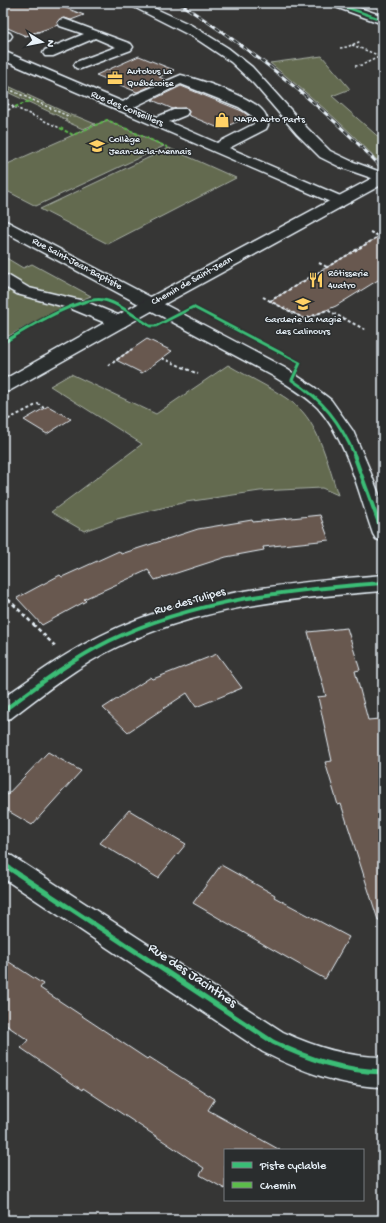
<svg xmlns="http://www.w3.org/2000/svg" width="386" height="1223" font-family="'Gochi Hand',sans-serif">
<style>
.green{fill:#646a50;stroke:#a6aea4}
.building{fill:#685850;stroke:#e8f1f8}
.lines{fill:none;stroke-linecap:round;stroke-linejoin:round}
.minor-casing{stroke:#e8f1f8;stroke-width:3}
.major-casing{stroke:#e8f1f8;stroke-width:3}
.path-far2{stroke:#e8f1f8;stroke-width:1.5;stroke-dasharray:2.5 2;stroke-linecap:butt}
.path-far1{stroke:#e8f1f8;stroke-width:2;stroke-dasharray:3 2.5;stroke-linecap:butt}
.path{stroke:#e8f1f8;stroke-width:2.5;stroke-dasharray:4 3;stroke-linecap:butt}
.minor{fill:#2a2d2e;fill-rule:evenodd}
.major{fill:#2a2d2e;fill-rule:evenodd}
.rail-casing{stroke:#e8f1f8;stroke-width:3}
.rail{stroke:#2a2d2e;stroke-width:2;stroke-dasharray:5.5;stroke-linecap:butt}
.quiet{stroke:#5cbc4b;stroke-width:2;stroke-dasharray:3.5 2;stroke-linecap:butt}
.cycleway-far3-casing{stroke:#2a2d2e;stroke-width:4}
.cycleway-far2-casing{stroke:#2a2d2e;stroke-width:5}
.cycleway-far1-casing{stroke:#2a2d2e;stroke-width:6}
.cycleway-casing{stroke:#2a2d2e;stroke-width:8}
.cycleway-far3{stroke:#3abd76;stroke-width:2.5}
.cycleway-far2{stroke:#3abd76;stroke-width:3}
.cycleway-far1{stroke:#3abd76;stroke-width:4}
.cycleway{stroke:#3abd76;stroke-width:5}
.labels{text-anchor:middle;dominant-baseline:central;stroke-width:3;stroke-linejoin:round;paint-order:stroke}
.far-poi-label{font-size:10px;fill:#e8f1f8;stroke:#2a2d2e;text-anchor:start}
.far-street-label{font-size:10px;fill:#e8f1f8;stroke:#2a2d2e}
.street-label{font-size:12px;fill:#e8f1f8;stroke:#2a2d2e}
.near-street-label{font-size:14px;fill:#e8f1f8;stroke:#2a2d2e}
</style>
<rect width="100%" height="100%" fill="#363635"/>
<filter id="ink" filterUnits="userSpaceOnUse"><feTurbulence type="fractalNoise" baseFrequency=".025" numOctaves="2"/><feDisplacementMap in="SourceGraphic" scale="8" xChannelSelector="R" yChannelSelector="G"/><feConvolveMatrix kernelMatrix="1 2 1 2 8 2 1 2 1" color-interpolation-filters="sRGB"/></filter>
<g filter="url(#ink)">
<g class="green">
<path d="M 322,56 L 350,89 L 332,96 L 383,141 L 383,158 L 377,160 C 344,124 307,93 270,63 Z"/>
<polygon points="6,85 73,116 76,116 95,124 83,129 65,121 67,120 3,90 3,87"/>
<polygon points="107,120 164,146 36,206 3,189 3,166"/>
<polygon points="169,148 236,178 108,244 40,209"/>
<polygon points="3,256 23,268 32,264 91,296 61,308 3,339"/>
<path d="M 228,365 C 248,377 283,393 299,408 C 320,428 329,468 338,495 L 322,488 L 260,491 L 186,502 L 117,519 L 84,531 L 51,512 L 142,444 L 50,386 L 71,374 L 156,414 Z"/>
</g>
<g class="building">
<polygon points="3,3 53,3 84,15 71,20 65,18 60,19 57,22 58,25 26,36 3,26"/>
<polygon points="139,56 174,70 159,77 166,80 137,92 96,75"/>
<polygon points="181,86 242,111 249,116 221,129 188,115 189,111 186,108 173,109 152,100"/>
<polygon points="383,234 383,277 336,306 305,319 270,301"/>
<polygon points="147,339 172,351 142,373 116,360"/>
<polygon points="48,406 71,419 47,434 24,420"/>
<polygon points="320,515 329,540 263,547 264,550 226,557 155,580 148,570 84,599 86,601 42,625 17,598 60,575 62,577 119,551 121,554 198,529 252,520 253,522"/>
<polygon points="347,628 360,670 355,671 368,720 380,719 383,729 383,919 378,920 341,804 338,805 325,762 332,761 318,697 326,696 308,632"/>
<polygon points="217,654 242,688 196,707 187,693 128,732 103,708 151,677 153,679"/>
<polygon points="48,752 81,771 32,825 3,808 3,799"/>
<polygon points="129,810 186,844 158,878 100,843"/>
<polygon points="221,865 275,895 274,897 349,937 325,979 270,948 193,903"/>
<polygon points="3,958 43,984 40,988 147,1059 149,1057 215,1099 208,1110 280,1150 225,1150 225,1189 200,1175 204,1168 83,1088 82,1090 21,1048 28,1040 3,1023"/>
</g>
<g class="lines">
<g class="minor-casing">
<g id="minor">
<polygon points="128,3 143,3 191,25 228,48 252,67 307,128 330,151 351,161 383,173 383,182 340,167 320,157 297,134 254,84 231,62 195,38 130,5"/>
<polygon points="328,3 345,3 383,16 383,24 330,5"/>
<polygon points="64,19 131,44 133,47 131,50 80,69 76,68 74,65 76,62 116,47 95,38 53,56 45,56 43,53 45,50 84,34 60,26 58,23 60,20"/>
<polygon points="3,31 10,33 12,36 10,39 3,41"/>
<path d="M 3,51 L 123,102 L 132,96 L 181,75 C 201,80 249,96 262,110 C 266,114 268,120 268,125 L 266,129 L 229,148 L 345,198 L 347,201 L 345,204 L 340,205 L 335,204 L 3,60 ZM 181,84 L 239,107 L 252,116 L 254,124 L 217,143 L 169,122 L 186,115 L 188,112 L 186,109 L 176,109 L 157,117 L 134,107 Z"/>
<path d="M 3,220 L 8,222 L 285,368 L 314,387 L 331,400 L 353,431 L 368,466 L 383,505 L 383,541 L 376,539 L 373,534 C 359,494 347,440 318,408 C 305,395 288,385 273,376 L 3,231 Z"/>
<polygon points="3,274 9,276 29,288 84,301 125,318 128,322 125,326 119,327 113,326 72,309 17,294 3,286"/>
<path d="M 383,575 L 383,591 C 292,598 200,606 117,647 C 79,665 45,692 11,718 L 3,720 L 3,698 C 34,676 65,653 100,636 C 187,592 287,583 383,575 Z"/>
<path d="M 3,853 L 12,856 L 283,1032 C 315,1047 347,1057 383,1057 L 383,1087 C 340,1086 301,1071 263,1052 L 3,878 Z"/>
</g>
</g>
<g class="major-casing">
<polygon id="major" points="383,174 383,184 157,308 9,391 3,392 3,380 145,300 378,175"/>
</g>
<g class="path-far2">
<polyline points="24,36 45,30"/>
<polyline points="352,45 383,57"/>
<polyline points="340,48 347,47 361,41"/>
<polyline points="355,66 362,65 381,56"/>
<polyline points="4,87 70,117"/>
<polyline points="3,102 60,128"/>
<polyline points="8,110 15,107"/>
</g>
<g class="path-far1">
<polyline points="370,232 379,236"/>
<polyline points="319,263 327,267"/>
<polyline points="263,297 270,301"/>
<polyline points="305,319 270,301 383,234"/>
<polyline points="299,324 305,319 327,310 366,330"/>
<polyline points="162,358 198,374"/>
<polyline points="108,366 132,349"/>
<polyline points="3,422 38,404 44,408"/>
</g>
<g class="path">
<polyline points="3,502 6,504"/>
<polyline points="3,594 55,646"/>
</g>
<use href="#minor" class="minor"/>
<use href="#major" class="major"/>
<g class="rail-casing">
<path id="rail" d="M 179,3 C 254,51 322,105 383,169"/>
</g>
<use href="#rail" class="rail"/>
<g class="quiet">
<polyline points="15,107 32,100"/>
<polyline points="60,128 73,135 107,120 169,148"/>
</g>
<g class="cycleway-far3-casing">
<polyline id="cycleway-far3" points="334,3 383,20"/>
</g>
<g class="cycleway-far2-casing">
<path id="cycleway-far2" d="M 3,343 C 24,330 80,295 104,300 C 119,303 137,318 150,326 L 156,326 L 193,307 L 300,363 L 292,380 C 323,400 340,422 355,456"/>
</g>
<g class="cycleway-far1-casing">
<g id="cycleway-far1">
<polyline points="354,455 383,534"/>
<path d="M 3,711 C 37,686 71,660 109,641 C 195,599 289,590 383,583"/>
</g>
</g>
<g class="cycleway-casing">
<path id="cycleway" d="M 3,864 L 273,1042 C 308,1059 343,1071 383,1072"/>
</g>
<use href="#cycleway-far3" class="cycleway-far3"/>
<use href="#cycleway-far2" class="cycleway-far2"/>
<use href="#cycleway-far1" class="cycleway-far1"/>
<use href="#cycleway" class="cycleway"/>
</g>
</g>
<defs>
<g id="office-bare" transform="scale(1.2)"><path d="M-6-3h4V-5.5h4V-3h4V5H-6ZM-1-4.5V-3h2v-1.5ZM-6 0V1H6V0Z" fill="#ffd166" stroke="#2a2d2e" stroke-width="2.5" paint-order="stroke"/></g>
<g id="shop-bare" transform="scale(1.2)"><path d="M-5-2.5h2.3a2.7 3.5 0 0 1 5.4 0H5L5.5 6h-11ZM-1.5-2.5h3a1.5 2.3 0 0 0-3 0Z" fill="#ffd166" stroke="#2a2d2e" stroke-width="2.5" paint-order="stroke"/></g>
<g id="school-bare" transform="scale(1.2)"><path d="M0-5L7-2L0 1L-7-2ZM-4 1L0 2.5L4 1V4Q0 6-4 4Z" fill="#ffd166" stroke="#2a2d2e" stroke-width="2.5" paint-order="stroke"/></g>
<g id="restaurant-bare" transform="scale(1.2)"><path d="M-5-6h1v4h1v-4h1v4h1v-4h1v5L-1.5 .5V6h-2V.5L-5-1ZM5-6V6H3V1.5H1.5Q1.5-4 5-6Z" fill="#ffd166" stroke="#2a2d2e" stroke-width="2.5" paint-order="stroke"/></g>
</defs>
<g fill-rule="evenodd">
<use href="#office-bare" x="115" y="78"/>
<use href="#shop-bare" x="222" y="120"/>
<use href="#school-bare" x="97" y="146"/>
<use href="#restaurant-bare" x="316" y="280"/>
<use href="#school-bare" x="303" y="304"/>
</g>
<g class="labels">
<g class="far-poi-label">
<text x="127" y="72">Autobus La<tspan x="127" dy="12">Québécoise</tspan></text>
<text x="234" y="120">NAPA Auto Parts</text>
<text x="109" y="140">Collège<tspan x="109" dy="12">Jean-de-la-Mennais</tspan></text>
<text x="328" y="274">Rôtisserie<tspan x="328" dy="12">4uatro</tspan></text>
<text x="303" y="320" text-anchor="middle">Garderie La Magie<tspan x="303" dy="12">des Calinours</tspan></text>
</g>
<g class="far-street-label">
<text transform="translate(127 109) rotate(23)">Rue des Conseillers</text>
<text transform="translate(77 264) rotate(28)">Rue Saint-Jean-Baptiste</text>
<text transform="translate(192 281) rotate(-29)">Chemin de Saint-Jean</text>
</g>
<g class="street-label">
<text transform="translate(190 602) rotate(-16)">Rue des Tulipes</text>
</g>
<g class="near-street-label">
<text transform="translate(192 976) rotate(34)">Rue des Jacinthes</text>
</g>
</g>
<rect width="386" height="1223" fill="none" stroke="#2a2d2e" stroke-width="16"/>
<rect x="8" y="8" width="370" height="1207" fill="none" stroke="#e8f1f8" stroke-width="1.5" filter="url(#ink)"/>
<rect x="224" y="1149" width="140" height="52" fill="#2a2d2e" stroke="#767b7f"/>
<rect x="232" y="1162" width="20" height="6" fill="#3abd76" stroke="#767b7f"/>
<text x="260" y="1169" font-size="12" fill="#e8f1f8">Piste cyclable</text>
<rect x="232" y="1182" width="20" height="6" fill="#5cbc4b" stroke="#767b7f"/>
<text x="260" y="1189" font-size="12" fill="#e8f1f8">Chemin</text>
<g transform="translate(42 42) rotate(100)" stroke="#2a2d2e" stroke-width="3" paint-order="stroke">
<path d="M0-3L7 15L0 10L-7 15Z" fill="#e8f1f8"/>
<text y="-6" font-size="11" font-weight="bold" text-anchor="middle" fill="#e8f1f8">N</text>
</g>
</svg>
